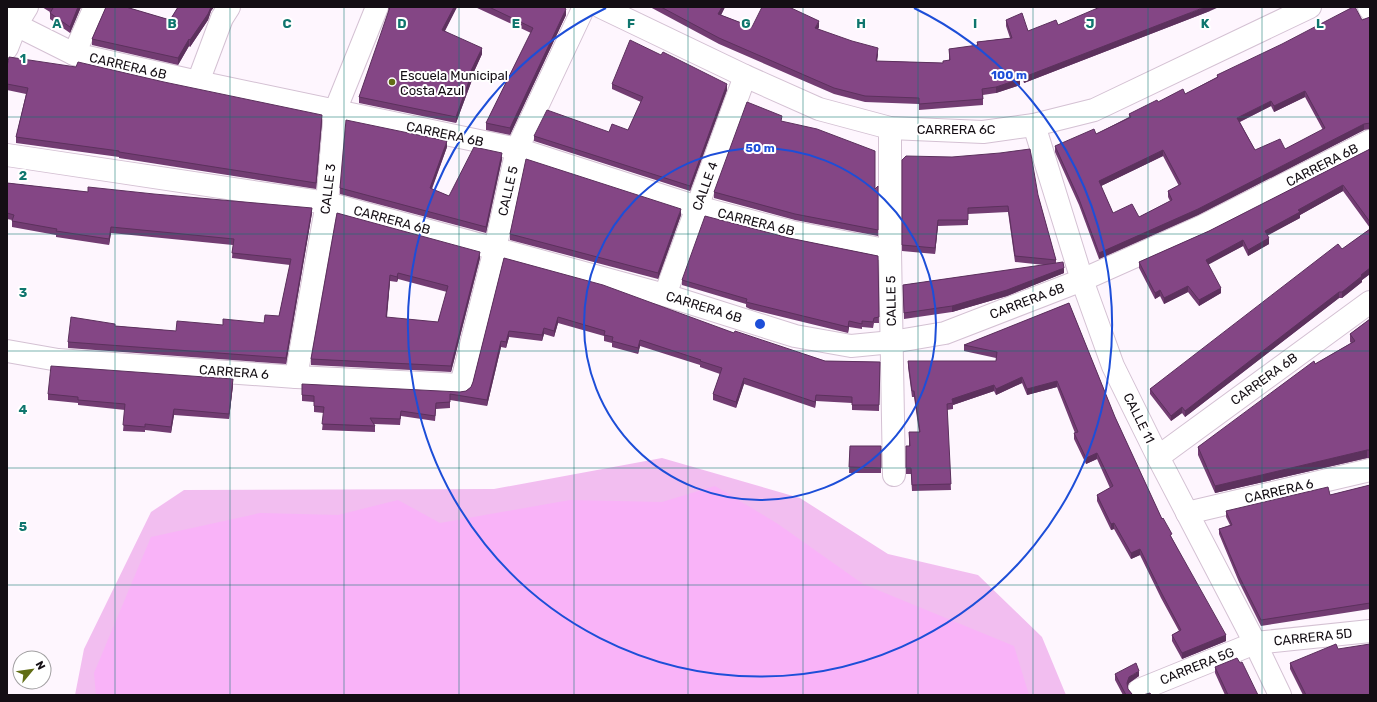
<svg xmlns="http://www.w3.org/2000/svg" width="1377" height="702" font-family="Rubik,sans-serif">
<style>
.green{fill:#f2bef0}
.water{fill:#f9b3f8}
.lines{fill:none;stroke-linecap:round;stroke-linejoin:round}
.minor-casing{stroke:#d4c1d3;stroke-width:24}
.minor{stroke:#fff;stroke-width:22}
.wall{fill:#723c72;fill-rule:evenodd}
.shaded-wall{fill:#5c315d}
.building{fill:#844685;stroke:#5c315d;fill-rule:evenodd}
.grid{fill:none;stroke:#0f766e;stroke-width:1;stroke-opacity:0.55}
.ring{fill:none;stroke:#1d4ed8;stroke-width:2}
.poi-dot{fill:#616d15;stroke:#fff;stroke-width:1.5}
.labels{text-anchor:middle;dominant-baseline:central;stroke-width:4;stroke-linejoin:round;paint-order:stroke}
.street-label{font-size:13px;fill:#140e14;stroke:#fff}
.poi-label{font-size:13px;fill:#140e14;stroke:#fff;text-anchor:start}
.grid-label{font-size:13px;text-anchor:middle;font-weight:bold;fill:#0f766e;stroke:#fff;stroke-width:4;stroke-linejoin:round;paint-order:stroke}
.centre{fill:#1d4ed8;stroke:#fff;stroke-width:2}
.ring-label{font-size:12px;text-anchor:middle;font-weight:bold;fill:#1d4ed8;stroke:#fff;stroke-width:4;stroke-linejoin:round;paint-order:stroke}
</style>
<rect width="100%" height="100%" fill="#fef6fe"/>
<polygon class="green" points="662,458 800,498 888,554 978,575 1042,637 1066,695 75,695 84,649 151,512 184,490 494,489"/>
<polygon class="water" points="715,486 778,524 863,584 1014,646 1029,695 96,695 94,673 151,537 260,513 338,515 398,500 440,523 570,500 662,502"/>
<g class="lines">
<g class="minor-casing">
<g id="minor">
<polyline points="601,7 745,76 819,109 890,128 983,132 1034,125 1094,110 1310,7"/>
<polyline points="1369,7 1370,9"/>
<polyline points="7,12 16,25 74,54 198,82 517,149 697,207 792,232 890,251"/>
<polyline points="7,48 16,25 27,7"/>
<polyline points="74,54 95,7"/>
<polyline points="198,82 222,18 229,7"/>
<polyline points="1034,125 1082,280 1113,366 1158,457 1255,643 1280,695"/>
<polyline points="890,128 890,251 894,475"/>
<polyline points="7,155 327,203 665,295 795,336 851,346 892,342 945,333 1082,280 1203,226 1370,141"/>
<polyline points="665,295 745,76"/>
<polyline points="7,351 58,360 296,377 461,385 495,249 517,149 584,7"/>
<polyline points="296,377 327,203 335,111 377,7"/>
<polyline points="1158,457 1370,302"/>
<polyline points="1187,513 1370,470"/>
<polyline points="1139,690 1255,643 1370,631"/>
</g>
</g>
<use href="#minor" class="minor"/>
</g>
<g class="wall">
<polygon points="42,7 81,7 70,33 50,19 50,12"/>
<polygon points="106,7 130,7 129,8 170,20 178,7 214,7 211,11 208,20 190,47 189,46 178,65 92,45 92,39"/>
<polygon points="388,7 457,7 445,31 482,54 472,76 472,80 456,123 359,103 359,97 389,12"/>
<polygon points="475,7 563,7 566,15 510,135 486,130 486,123 531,33"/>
<polygon points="650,7 725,7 721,15 752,27 819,27 818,29 878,54 877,61 943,63 949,60 949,49 977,46 977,42 1010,38 1006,26 1006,20 1028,31 1058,25 1210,11 1024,83 1022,77 1019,78 1020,85 996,93 983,95 983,105 919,110 919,104 865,102 834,94 719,44"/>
<path d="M 1370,17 L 1370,129 L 1364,130 L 1198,215 L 1099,259 L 1079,205 L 1055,152 L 1055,146 L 1096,134 L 1129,117 L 1129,114 L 1185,94 L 1217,77 L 1217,75 ZM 1305,97 L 1323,130 L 1285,149 L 1255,150 L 1240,122 L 1271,106 L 1274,112 ZM 1163,156 L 1179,186 L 1168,191 L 1168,197 L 1170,201 L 1139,217 L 1113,213 L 1101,186 Z"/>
<polygon points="7,66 322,121 316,189 119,158 119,157 16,143 16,137 26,94 7,90"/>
<polygon points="612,84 727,90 690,191 534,141 534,136 609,132 628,130 641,102 612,89"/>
<polygon points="782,121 875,189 878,186 878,236 795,220 714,198 714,192"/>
<polygon points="447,147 432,189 449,196 502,159 486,233 340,194 340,188"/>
<polygon points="1370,149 1370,228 1343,191 1300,215 1300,218 1267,235 1269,244 1248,256 1243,246 1208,264 1221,293 1199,306 1188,292 1164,304 1160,296 1155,299 1139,268 1139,262 1209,231"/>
<polygon points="902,160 1038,195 1056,260 1056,263 1064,273 1007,296 952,312 904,319 903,285 1044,265 1015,262 1008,212 968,214 968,225 938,226 935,254 902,251"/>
<polygon points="7,183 88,192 312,213 286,364 68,348 68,342 115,326 176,331 223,325 264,323 279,316 290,265 232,258 233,245 111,233 109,245 56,237 56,235 12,227 12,220 7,219"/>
<path d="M 337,213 L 480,258 L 451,372 L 311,365 L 311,359 ZM 398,279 L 447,292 L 438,322 L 387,318 L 390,281 L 397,282 Z"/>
<polygon points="681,215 658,279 510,240 510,234"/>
<polygon points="1370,229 1370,274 1362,280 1362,282 1342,298 1339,298 1185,417 1182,413 1171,421 1150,394 1150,389"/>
<polygon points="789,238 878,256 879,323 874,323 873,328 862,327 862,329 849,327 848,333 750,309 746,307 746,304 682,285 682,280"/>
<polygon points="504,258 734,333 825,361 880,362 879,411 852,410 852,403 816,401 815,408 744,384 736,408 713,400 713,394 720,374 700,367 700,365 640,346 638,354 612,347 612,343 604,341 604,336 558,323 554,337 544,334 542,341 509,337 506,348 501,347 487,406 450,400 450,408 436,409 435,421 401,416 400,425 374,424 375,426 375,432 322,430 324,413 314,412 314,402 302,401 302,395 460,392 466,391 471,387 473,382"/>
<polygon points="1069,303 1115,417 1162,519 1226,641 1182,659 1172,641 1172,635 1179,631 1161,598 1140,555 1131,559 1114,529 1111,530 1097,501 1097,495 1110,488 1097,459 1086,464 1074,439 1074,433 1075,433 1057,387 1027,395 1022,383 996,395 994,391 953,405 953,409 947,410 951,490 912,491 911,474 906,474 906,446 909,446 909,432 919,432 914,397 912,397 908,367 908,361 996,361 996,358 964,351 964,345"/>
<polygon points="1370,319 1370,458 1367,458 1215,493 1198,455 1198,447 1315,364 1351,343 1350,342 1350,334"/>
<polygon points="233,385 229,419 174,415 171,433 145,430 145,432 123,431 125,410 78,405 78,403 48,400 48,394"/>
<polygon points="850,446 881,468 881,473 849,473"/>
<polygon points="1370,485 1370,609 1261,626 1239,582 1219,534 1219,529 1230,525 1226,517 1226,511 1330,495"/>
<polygon points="1338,649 1370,695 1303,695 1290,669 1290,663"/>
<polygon points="1215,667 1258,695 1225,695 1215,673"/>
<polygon points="1115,674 1139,676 1129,683 1127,687 1128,689 1132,694 1133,695 1123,695 1115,680"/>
</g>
<g class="shaded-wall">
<polygon points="78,7 81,7 70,33 70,27"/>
<polygon points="211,7 214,7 211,11 208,20 190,47 190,40"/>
<polygon points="454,7 457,7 442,36 442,30"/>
<polygon points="722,7 725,7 718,21 718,14"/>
<polygon points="1205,7 1219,7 1210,11 1024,83 1024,77"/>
<polygon points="566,9 566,15 510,135 510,128"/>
<polygon points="819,21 819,27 815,35 815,28"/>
<polygon points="189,39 189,46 178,65 178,58"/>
<polygon points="482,48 482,54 472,76 472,80 456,123 456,117 470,73"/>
<polygon points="878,48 878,54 876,67 876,61"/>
<polygon points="1022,71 1022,77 1018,78 1018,72"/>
<polygon points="1020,79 1020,85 996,93 996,87"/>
<polygon points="727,84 727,90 690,191 690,186"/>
<polygon points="1305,91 1305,97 1274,112 1274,106"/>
<polygon points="1271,101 1271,106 1237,123 1237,118"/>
<polygon points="322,115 322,121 316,189 316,183"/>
<polygon points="1364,124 1364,130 1198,215 1099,259 1099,253"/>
<polygon points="447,141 447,147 430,193 430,188"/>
<polygon points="1163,150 1163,156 1099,187 1099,181"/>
<polygon points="502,153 502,159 486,233 486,227"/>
<polygon points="1343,185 1343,191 1300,215 1300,218 1265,237 1265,231 1298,210"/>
<polygon points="312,208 312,213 286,364 286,358"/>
<polygon points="681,209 681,215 658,279 658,273"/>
<polygon points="938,220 938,226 935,254 935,248"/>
<polygon points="111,227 111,233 109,245 109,239"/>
<polygon points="1269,238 1269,244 1248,256 1248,250"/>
<polygon points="1243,240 1243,246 1206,266 1206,260"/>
<polygon points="480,252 480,258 451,372 451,366"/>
<polygon points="1064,268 1064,273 1007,296 952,312 952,306"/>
<polygon points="1370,268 1370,274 1362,280 1362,282 1342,298 1342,292 1361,275"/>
<polygon points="398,273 398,279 397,282 397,277"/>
<polygon points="390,275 390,281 386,323 386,317"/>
<polygon points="1188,286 1188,292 1164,304 1164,298"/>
<polygon points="1221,288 1221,293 1199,306 1199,300"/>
<polygon points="1160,290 1160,296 1155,299 1155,293"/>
<polygon points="1339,292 1339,298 1185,417 1185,411"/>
<polygon points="558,317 558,323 554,337 554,331"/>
<polygon points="849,321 849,327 848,333 848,327"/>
<polygon points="544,328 544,334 542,341 542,335"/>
<polygon points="509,331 509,337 506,348 506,342"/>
<polygon points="640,340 640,346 638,354 638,348"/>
<polygon points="501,341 501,347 487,406 487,400"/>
<polygon points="1022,377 1022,383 996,395 996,389"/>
<polygon points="744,378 744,384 736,408 736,402"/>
<polygon points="233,379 233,385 229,419 229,414"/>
<polygon points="1057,381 1057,387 1027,395 1027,389"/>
<polygon points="994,385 994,391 953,405 952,399"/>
<polygon points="816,395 816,401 815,408 815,402"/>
<polygon points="1182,407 1182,413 1171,421 1171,416"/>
<polygon points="174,409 174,415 171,433 171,427"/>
<polygon points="1367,450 1367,458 1215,493 1215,486"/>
<polygon points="1097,453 1097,459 1086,464 1086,458"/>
<polygon points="1114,523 1114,529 1111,530 1111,524"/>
<polygon points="1140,549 1140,555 1131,559 1131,553"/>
<polygon points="1226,635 1226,641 1182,659 1182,653"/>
<polygon points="1139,671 1139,676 1129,683 1127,689 1127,683 1129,677"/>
</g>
<g class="building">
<polygon points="52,7 78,7 70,27 50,13 53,8"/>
<polygon points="106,7 126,7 170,20 178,7 211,7 208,14 190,40 189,39 178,58 92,39"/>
<polygon points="390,7 454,7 442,30 482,48 470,73 472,73 456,117 359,97"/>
<polygon points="489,7 563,7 566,9 510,128 486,123 533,28"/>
<polygon points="661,7 722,7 718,14 752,27 762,7 789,7 819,21 815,28 852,41 878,48 876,61 943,63 943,61 950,60 949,49 978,45 977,42 1012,38 1006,20 1022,13 1028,31 1056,20 1058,25 1100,7 1205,7 1024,77 1022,71 1018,72 1020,79 996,87 982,89 983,99 919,104 919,98 865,96 834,88 719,38"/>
<path d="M 1353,7 L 1355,7 L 1362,20 L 1370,17 L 1370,123 L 1364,124 L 1198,209 L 1099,253 L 1079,199 L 1055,146 L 1094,129 L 1096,134 L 1131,117 L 1129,114 L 1157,100 L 1158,102 L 1183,89 L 1185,94 L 1218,77 L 1217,75 L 1282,44 ZM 1305,91 L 1325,128 L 1285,149 L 1280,139 L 1255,150 L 1237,118 L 1271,101 L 1274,106 ZM 1163,150 L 1181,184 L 1168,191 L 1172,200 L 1139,217 L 1132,204 L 1113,213 L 1099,181 Z"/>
<polygon points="630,40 661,55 663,52 727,84 690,186 534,136 547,110 609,132 612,124 628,130 643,97 612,84"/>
<polygon points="9,57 76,67 78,62 164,82 322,115 316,183 119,152 119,151 16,137 28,88 7,84 7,66"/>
<polygon points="747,102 782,116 781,121 817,129 875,151 875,189 878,186 878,230 795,214 714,192"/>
<polygon points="346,120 447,141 430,188 449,196 474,147 502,153 486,227 340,188"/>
<polygon points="1030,149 1038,195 1056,260 1015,256 1008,206 968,208 968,220 938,220 935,248 902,245 902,160 906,156 952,157 1000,153"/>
<polygon points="1370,149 1370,222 1343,185 1298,210 1300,212 1265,231 1269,238 1248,250 1243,240 1206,260 1221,288 1199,300 1188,286 1164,298 1160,290 1155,293 1139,262 1209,231"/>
<polygon points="526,159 681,209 658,273 510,234"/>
<polygon points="7,183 88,192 88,187 154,194 312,208 286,358 68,342 71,317 115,324 115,326 176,331 177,321 223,325 223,319 264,323 265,315 279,316 291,259 232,253 234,239 111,227 109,239 56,231 57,229 12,221 14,215 7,213"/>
<path d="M 337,213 L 480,252 L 451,366 L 311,359 ZM 398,273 L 448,286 L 438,322 L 386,317 L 390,275 L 397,277 Z"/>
<polygon points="705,216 789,238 878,256 879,317 874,318 873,322 862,321 862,324 849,321 848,327 750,303 746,302 747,299 682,280"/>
<polygon points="1370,229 1370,268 1361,275 1362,276 1342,292 1339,292 1185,411 1182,407 1171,416 1150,389 1338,244 1342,249"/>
<polygon points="504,258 603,285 734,333 735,331 825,361 880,362 879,405 852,405 852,397 816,395 815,402 744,378 736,402 713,394 722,368 700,361 701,360 640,340 638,348 612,341 613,337 604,335 605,331 558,317 554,331 544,328 542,335 509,331 506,342 501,341 487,400 450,394 450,402 436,403 435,416 401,411 400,419 370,418 375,426 322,424 324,407 314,406 314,396 302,395 302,384 460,392 466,391 471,387 473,382"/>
<polygon points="1063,262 1064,268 1007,290 952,306 904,313 903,285"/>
<polygon points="1069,303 1115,417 1162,519 1163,518 1172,534 1170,535 1226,635 1182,653 1172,635 1181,630 1161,592 1140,549 1131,553 1114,523 1111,524 1097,495 1113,486 1097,453 1086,458 1074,433 1078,432 1057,381 1027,389 1022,377 996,389 994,385 952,399 953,403 947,404 951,484 912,485 911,468 906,468 906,446 910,446 909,432 920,432 914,391 912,391 908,361 996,361 997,352 964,345"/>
<polygon points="1370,319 1370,450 1367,450 1215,486 1198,447 1314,361 1315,364 1355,341 1350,334"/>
<polygon points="51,366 233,379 229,414 174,409 171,427 145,424 145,427 123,425 125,404 78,400 78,397 48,394"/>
<polygon points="850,446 881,446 881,468 849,467"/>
<polygon points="1370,485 1370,603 1261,620 1239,576 1219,529 1232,525 1226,511 1328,487 1330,495"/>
<polygon points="1336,644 1338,649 1370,644 1370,695 1306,695 1290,663"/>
<polygon points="1237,658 1240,663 1242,662 1258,695 1228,695 1215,667"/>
<polygon points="1136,663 1139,671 1129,677 1127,683 1128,689 1132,694 1133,695 1126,695 1115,674"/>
<polygon points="1150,693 1151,695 1143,695"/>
</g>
<path class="grid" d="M 115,7 L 115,695M 230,7 L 230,695M 344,7 L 344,695M 459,7 L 459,695M 574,7 L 574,695M 688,7 L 688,695M 803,7 L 803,695M 918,7 L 918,695M 1033,7 L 1033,695M 1148,7 L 1148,695M 1262,7 L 1262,695M 7,117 L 1370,117M 7,234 L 1370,234M 7,351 L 1370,351M 7,468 L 1370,468M 7,585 L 1370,585"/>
<g class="ring">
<circle cx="760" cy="324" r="176"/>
<path d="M914 8A352 352 0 1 1 606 8"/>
</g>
<circle class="poi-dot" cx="392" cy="82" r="4"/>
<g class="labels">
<g class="street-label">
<text transform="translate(128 66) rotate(13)">CARRERA 6B</text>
<text x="956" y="129">CARRERA 6C</text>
<text transform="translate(445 134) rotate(12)">CARRERA 6B</text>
<text transform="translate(1322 165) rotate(-27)">CARRERA 6B</text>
<text transform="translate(705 186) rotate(-70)">CALLE 4</text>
<text transform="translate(328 189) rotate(-83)">CALLE 3</text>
<text transform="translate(508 191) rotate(-77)">CALLE 5</text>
<text transform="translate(392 220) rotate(15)">CARRERA 6B</text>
<text transform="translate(756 222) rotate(14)">CARRERA 6B</text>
<text transform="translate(891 301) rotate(-91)">CALLE 5</text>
<text transform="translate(1027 301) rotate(-21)">CARRERA 6B</text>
<text transform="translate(704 307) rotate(17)">CARRERA 6B</text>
<text transform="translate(234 372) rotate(4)">CARRERA 6</text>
<text transform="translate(1264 379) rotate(-36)">CARRERA 6B</text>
<text transform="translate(1139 418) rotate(64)">CALLE 11</text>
<text transform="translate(1279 491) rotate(-13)">CARRERA 6</text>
<text transform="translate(1313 637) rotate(-6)">CARRERA 5D</text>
<text transform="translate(1197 666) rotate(-22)">CARRERA 5G</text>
</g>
<g class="poi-label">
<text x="400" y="75">Escuela Municipal<tspan x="400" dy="15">Costa Azul</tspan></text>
</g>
</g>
<g class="grid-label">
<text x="57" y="28">A</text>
<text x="172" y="28">B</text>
<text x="287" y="28">C</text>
<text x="402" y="28">D</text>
<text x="516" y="28">E</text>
<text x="631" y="28">F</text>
<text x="746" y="28">G</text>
<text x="861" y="28">H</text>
<text x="975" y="28">I</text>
<text x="1090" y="28">J</text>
<text x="1205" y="28">K</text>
<text x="1320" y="28">L</text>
<text x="23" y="63">1</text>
<text x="23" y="180">2</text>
<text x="23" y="297">3</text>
<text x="23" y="414">4</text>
<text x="23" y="531">5</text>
</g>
<circle cx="760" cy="324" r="6" class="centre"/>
<g class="ring-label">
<text x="1009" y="79">100 m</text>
<text x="760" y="152">50 m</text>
</g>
<rect width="1377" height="702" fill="none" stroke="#140e14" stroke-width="16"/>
<g transform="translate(32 670) rotate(61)"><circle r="19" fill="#ffffff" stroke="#a19fa1"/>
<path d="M0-3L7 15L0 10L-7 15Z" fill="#616d15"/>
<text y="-6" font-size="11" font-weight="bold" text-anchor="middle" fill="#140e14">N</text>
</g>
</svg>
